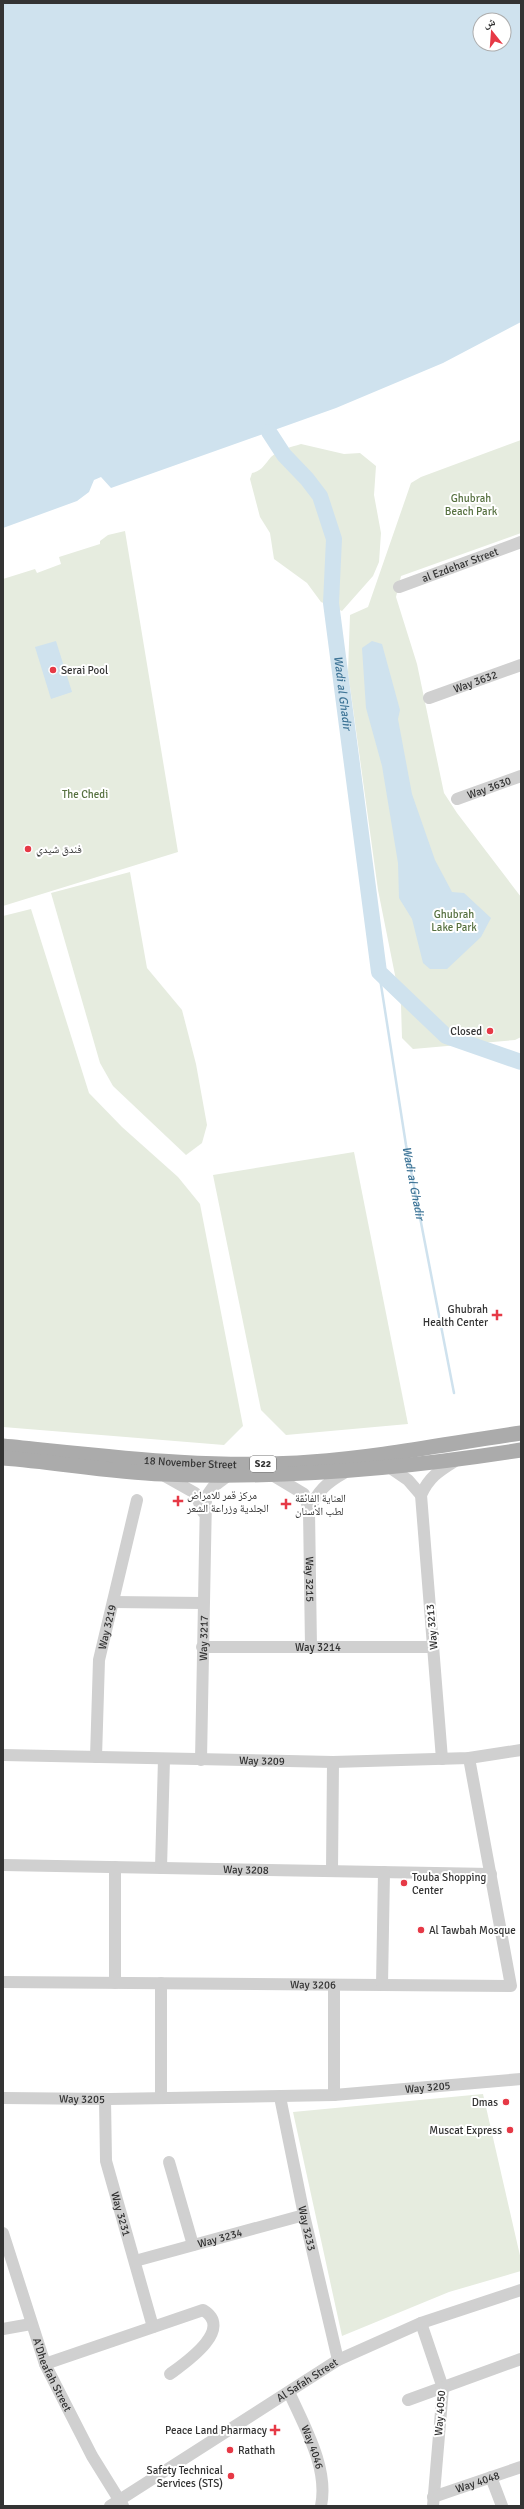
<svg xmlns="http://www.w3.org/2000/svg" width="524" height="2509" font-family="Signika,'Noto Naskh Arabic',sans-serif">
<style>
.green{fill:#e6ecdf}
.water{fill:#cfe2ee;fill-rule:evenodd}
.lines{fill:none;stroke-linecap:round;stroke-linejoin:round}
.stream{stroke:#cfe2ee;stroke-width:2.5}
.river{stroke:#cfe2ee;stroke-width:16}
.minor{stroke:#d0d0d0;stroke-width:12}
.major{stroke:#ababab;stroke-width:15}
.poi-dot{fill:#e63946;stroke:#fff;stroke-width:1.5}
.labels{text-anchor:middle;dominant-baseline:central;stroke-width:4;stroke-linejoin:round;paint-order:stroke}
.shield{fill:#fff;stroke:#707070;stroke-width:1}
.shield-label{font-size:10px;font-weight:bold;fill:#333}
.park-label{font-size:11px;fill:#56703f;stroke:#fff}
.street-label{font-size:11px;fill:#333;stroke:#fff}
.poi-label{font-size:11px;fill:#333;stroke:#fff;text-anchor:start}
.water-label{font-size:12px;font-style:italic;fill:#3f7597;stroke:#fff}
</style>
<rect width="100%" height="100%" fill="#fff"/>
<g class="green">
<polygon points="521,440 521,533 401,576 396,597 417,664 444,793 457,813 521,897 521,1037 515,1040 413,1049 402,1038 401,1005 378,890 348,672 350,615 368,607 411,483 421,477"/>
<path d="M 301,444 L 344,454 L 360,453 L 376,466 L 374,495 L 381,533 L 379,562 L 373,576 L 342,611 L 321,602 L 307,583 L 274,559 L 270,533 L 260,517 L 250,479 L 252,473 C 263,470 264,465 271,457 C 279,450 291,447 301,444 Z"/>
<polygon points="125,531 178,852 3,906 3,579 35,569 37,573 61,564 59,557 100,544 100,541 108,535"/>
<polygon points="130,872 147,968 182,1010 196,1064 207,1125 202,1143 186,1155 113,1086 100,1063 51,893"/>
<polygon points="31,909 89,1093 122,1127 178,1177 200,1204 243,1426 224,1445 3,1427 3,916"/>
<polygon points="354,1152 408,1424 286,1435 261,1410 213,1175"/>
<polygon points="483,2094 521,2260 521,2271 449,2292 342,2336 293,2112"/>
</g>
<g class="water">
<path d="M 3,3 L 521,3 L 521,322 L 443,363 L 336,408 L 111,488 L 101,477 L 94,480 L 89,492 L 77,501 L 3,528 ZM 480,20 L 504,20 L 504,44 L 480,44 Z"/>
<polygon points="56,641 72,692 51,699 35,647"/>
<polygon points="372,641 382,644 400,710 398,719 412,794 435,860 452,892 464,893 491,918 481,937 447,969 430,969 423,963 412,919 399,898 398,863 382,766 366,708 362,648"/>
</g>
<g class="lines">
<path class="stream" id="s1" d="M 379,972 L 406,1145 L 454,1393"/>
<path class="river" id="s2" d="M 269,432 L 284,455 L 307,479 L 320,496 L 334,539 L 331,603 L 379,972 L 446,1036 L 521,1062"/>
<g class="minor">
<path id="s3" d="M 399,587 L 521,542"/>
<path id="s4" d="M 429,698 L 521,665"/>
<path id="s5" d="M 457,799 L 521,776"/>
<polyline points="392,1469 408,1480 421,1495"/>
<polyline points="163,1475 195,1493 203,1512"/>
<path id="s6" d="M 274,1476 L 304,1494 L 309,1510 L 311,1647"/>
<path d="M 309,1510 C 318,1491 326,1483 344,1473"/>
<polyline points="113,1602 203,1603"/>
<path id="s7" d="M 202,1647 L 433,1647"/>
<path id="s8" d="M 3,1755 L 333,1762 L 469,1758 L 521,1750"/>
<path id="s9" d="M 96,1757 L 99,1660 L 137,1500"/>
<path d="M 442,1759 L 421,1495 C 429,1477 439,1471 455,1461"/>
<path id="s10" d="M 201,1760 L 206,1497 L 213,1487 L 229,1475"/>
<path id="s11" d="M 3,1865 L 491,1874"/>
<polyline points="161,1868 164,1759"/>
<polyline points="332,1871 333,1762"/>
<path id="s12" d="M 3,1982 L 511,1986 L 469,1758"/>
<polyline points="115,1983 115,1867"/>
<polyline points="161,1983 161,2098"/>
<polyline points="382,1985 384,1872"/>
<polyline points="334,2095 334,1985"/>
<path id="s13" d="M 280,2097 L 304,2215 L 338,2360"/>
<path id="s14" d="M 3,2098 L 110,2099 L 334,2095 L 521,2079"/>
<path id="s15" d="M 105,2099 L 106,2161 L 153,2327"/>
<polyline points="169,2162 193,2245"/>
<path id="s16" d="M 3,2233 L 45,2364 L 92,2456 L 123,2506"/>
<path id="s17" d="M 135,2261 L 304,2215"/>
<polyline points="421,2323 443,2388 433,2506"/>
<polyline points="3,2329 31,2324"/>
<path d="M 45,2364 L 203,2310 C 235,2329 185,2363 170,2374"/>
<path id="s18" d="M 289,2392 C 304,2426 329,2468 321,2506"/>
<polyline points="408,2400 521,2359"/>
<polyline points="491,2477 502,2506"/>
<path id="s19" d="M 433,2497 L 521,2467"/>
<path id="s20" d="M 110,2506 L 338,2360 L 421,2323 L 521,2290"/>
</g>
<g class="major">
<path id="s21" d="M 3,1446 C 105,1456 208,1470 311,1462 C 381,1457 451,1443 521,1433"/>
<path d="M 3,1458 C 56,1462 109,1472 163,1474 C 284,1479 401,1469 521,1450"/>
</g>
</g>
<g class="poi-dot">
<circle cx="53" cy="670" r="4"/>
<circle cx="28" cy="849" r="4"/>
<circle cx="490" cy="1031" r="4"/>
<path d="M495 1309h4v4h4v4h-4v4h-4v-4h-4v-4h4z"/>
<path d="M176 1495h4v4h4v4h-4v4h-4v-4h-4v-4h4z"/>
<path d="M284 1498h4v4h4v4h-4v4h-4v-4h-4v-4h4z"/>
<circle cx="404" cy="1883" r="4"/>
<circle cx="421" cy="1930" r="4"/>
<circle cx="506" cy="2102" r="4"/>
<circle cx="510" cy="2130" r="4"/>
<path d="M273 2424h4v4h4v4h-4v4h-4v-4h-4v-4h4z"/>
<circle cx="230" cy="2450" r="4"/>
<circle cx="231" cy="2476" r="4"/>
</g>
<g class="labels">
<rect class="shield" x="250" y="1456" width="26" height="16" rx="3"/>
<g class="shield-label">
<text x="263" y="1464">S22</text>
</g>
<g class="park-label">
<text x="471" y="498">Ghubrah<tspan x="471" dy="13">Beach Park</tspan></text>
<text x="85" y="794">The Chedi</text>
<text x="454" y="914">Ghubrah<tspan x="454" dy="13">Lake Park</tspan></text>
</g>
<g class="street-label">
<text stroke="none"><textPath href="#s3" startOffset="65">al Ezdehar Street</textPath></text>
<text stroke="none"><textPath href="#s4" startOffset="49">Way 3632</textPath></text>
<text stroke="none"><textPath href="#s5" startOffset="34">Way 3630</textPath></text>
<text stroke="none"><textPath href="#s21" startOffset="188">18 November Street</textPath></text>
<text stroke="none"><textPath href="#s6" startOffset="121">Way 3215</textPath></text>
<text stroke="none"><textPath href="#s9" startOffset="131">Way 3219</textPath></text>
<text transform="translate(432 1627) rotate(-95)">Way 3213</text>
<text stroke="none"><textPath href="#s10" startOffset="122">Way 3217</textPath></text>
<text stroke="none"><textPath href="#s7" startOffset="116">Way 3214</textPath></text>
<text stroke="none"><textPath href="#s8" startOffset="259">Way 3209</textPath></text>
<text stroke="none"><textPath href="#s11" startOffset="243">Way 3208</textPath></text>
<text stroke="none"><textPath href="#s12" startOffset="310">Way 3206</textPath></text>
<text stroke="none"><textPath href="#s14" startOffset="425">Way 3205</textPath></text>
<text stroke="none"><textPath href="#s14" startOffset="79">Way 3205</textPath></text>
<text stroke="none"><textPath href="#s15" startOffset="117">Way 3231</textPath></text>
<text stroke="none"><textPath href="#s13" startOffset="134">Way 3233</textPath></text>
<text stroke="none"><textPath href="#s17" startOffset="88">Way 3234</textPath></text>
<text stroke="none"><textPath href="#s16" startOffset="150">A'Dheafah Street</textPath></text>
<text stroke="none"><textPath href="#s20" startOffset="234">Al Safah Street</textPath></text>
<text transform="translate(440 2413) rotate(-86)">Way 4050</text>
<text stroke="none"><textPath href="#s18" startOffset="60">Way 4046</textPath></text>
<text stroke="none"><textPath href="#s19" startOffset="47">Way 4048</textPath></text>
</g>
<g class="poi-label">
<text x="61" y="670">Serai Pool</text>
<text x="36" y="849">فندق شيدي</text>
<text x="482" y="1031" text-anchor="end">Closed</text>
<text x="488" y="1309" text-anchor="end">Ghubrah<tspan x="488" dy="13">Health Center</tspan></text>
<text x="187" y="1495">مركز قمر للامراض<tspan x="187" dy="13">الجلدية وزراعة الشعر</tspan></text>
<text x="295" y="1498">العناية الفائقة<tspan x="295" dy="13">لطب الأسنان</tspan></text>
<text x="412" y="1877">Touba Shopping<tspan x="412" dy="13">Center</tspan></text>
<text x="429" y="1930">Al Tawbah Mosque</text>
<text x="498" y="2102" text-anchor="end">Dmas</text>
<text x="502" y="2130" text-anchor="end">Muscat Express</text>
<text x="267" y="2430" text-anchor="end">Peace Land Pharmacy</text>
<text x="238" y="2450">Rathath</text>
<text x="223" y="2470" text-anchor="end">Safety Technical<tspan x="223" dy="13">Services (STS)</tspan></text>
</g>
<g class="water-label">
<text stroke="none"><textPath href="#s2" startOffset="282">Wadi al Ghadir</textPath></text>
<text stroke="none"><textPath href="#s1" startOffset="214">Wadi al Ghadir</textPath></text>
</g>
</g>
<rect width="524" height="2509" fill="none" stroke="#333333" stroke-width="8"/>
<g transform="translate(492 32) rotate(343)"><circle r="19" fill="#ffffff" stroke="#adadad"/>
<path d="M0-3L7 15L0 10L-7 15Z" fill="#e63946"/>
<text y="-6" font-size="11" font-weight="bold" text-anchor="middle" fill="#333333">ش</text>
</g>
</svg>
